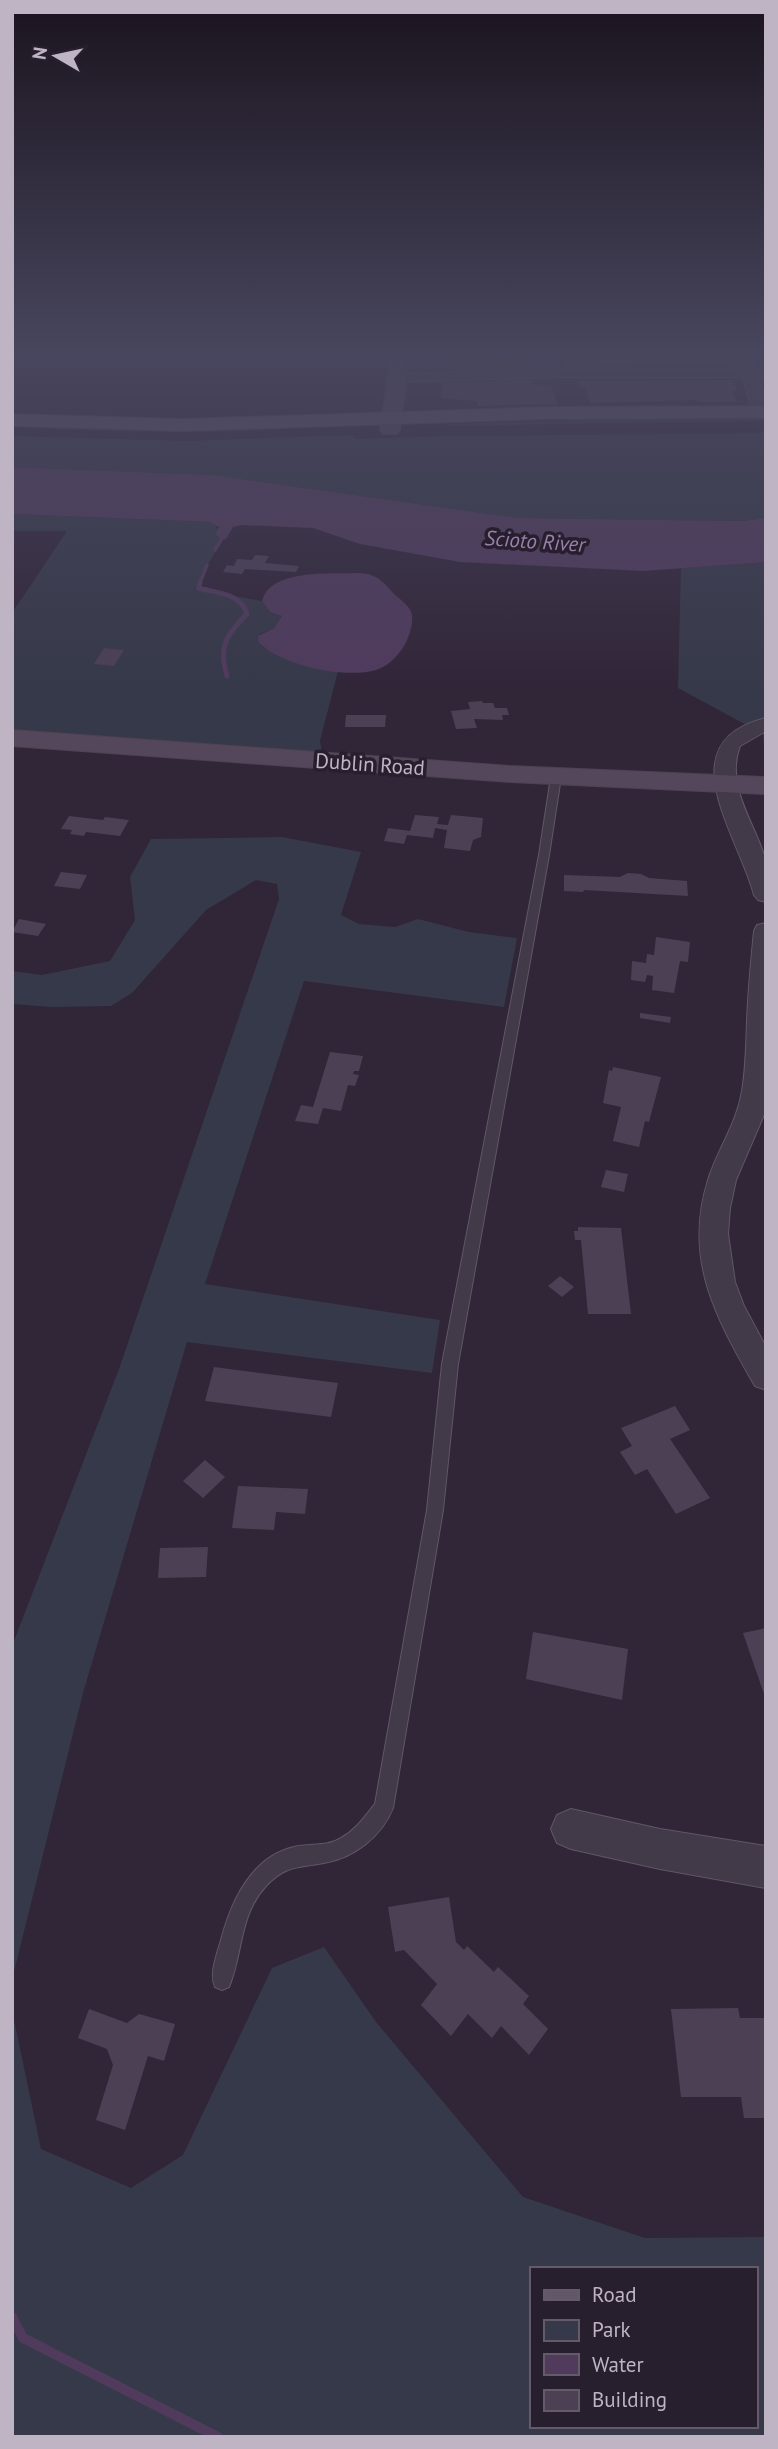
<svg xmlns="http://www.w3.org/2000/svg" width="778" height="2449" font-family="'PT Sans',sans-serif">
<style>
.green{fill:#363949;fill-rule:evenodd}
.water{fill:#503b5d}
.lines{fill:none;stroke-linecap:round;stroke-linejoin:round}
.stream-far2{stroke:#503b5d;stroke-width:3.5}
.stream-far1{stroke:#503b5d;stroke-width:5}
.stream{stroke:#503b5d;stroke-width:10}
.building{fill:#4c4055}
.lane-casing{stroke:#605767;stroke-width:2}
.street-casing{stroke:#605767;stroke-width:2}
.secondary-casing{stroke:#4c4252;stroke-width:2}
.primary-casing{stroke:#4c4252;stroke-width:2}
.lane{fill:#423949;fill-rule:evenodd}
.street{fill:#423949;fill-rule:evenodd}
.secondary{fill:#54475b;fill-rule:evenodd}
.primary{fill:#625769;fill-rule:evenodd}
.labels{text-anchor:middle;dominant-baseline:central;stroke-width:7;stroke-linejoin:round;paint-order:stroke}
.far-water-label{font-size:21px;font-style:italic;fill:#9880a9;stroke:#271e2e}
.far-street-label{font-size:21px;fill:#bfb4c4;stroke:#271e2e}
</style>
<rect width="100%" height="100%" fill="#312538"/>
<g class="green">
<polygon points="766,414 766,421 450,426 443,424"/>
<path d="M 12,423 L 312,427 C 212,435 112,432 12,427 Z"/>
<polygon points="766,433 766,518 742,521 518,518 212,475 12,467 12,436 187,441 353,435 355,439 447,436"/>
<polygon points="12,514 210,522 216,524 218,537 222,540 194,589 262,601 270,612 282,616 274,628 260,634 259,643 263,647 299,664 338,671 320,741 322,753 12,731 12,613 67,531 12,531"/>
<polygon points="766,562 766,747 764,747 763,734 678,688 681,568"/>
<polygon points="282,837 361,852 341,915 359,924 395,927 418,919 469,932 517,938 504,1007 304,981 205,1284 440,1320 432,1373 187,1342 83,1693 12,1980 12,1646 119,1369 279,899 277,884 256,880 206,910 132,993 111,1006 52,1007 12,1004 12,971 42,975 110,961 135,920 130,877 151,839"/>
<path d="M 324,1947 L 376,2022 L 523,2197 L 645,2238 L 766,2237 L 766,2437 L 12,2437 L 12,2010 L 41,2149 L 131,2188 L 183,2155 L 272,1968 ZM 531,2269 L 755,2269 L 755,2426 L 531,2426 Z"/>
</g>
<g class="water">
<polygon points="12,467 212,475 518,518 742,521 766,518 766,562 643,571 460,562 360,544 313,528 241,525 233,527 226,539 222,540 215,534 219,527 210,522 12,514"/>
<path d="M 360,573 C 378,574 384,583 395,595 C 401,600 411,607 412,615 C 414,636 397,664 376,670 C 345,679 283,666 259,643 L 258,636 L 274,628 L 282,616 L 270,612 L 262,601 C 270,568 332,574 360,573 Z"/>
</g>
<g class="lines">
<g class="stream-far2">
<polyline points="215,550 227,530"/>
<polyline points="199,585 207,565"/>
</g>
<path class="stream-far1" d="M 200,583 L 198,588 C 216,593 241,593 247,614 C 226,635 218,647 227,676"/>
<polyline class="stream" points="12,2317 23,2338 218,2437"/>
</g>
<g class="building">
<polygon points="444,350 524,350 525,353 522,353 531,368 450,370"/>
<polygon points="561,350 722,350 730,366 566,367"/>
<polygon points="531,380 532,384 551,386 558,404 478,406 477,401 441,398 443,383"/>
<polygon points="732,380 737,390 732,391 737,402 698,402 697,400 590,403 586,388 580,388 578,381"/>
<polygon points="255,555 269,556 265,563 299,566 296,572 245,569 242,574 223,572 227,565 234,566 237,559 252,560"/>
<polygon points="104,648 124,650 114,666 94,664"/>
<polygon points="482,701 483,703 493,703 495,708 507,708 509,715 502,715 503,720 474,719 477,728 456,729 451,711 470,709 468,702"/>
<polygon points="346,715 386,715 385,727 345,727"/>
<polygon points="415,815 439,817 437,824 448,825 451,815 483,818 481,837 473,840 470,851 444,848 447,830 435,828 433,838 407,835 404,844 384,841 388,828 410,831"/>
<polygon points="69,816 103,820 105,817 129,820 120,836 86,832 84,836 70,834 72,830 61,829"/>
<polygon points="61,872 87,875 80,889 54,886"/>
<polygon points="628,873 641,874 649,878 687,881 688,896 584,890 583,892 564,891 564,875 620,877"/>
<polygon points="19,919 46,924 38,936 12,932"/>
<polygon points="656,937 690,942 688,962 680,961 674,993 652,990 653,976 647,975 645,982 631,980 632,961 646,963 647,954 654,955"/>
<polygon points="640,1013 671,1017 670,1023 640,1018"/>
<polygon points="330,1052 363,1056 359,1071 354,1071 353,1074 359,1075 355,1086 348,1085 341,1111 323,1108 318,1124 295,1121 301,1105 313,1107"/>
<polygon points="613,1067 661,1077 649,1122 645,1121 639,1147 613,1141 621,1107 603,1103 609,1070 612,1071"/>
<polygon points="606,1170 628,1174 624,1192 601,1187"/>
<polygon points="578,1227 621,1228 631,1314 588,1314 581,1240 575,1240 574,1231 578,1231"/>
<polygon points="560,1276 574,1287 562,1297 548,1286"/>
<polygon points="214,1367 338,1383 331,1417 205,1401"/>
<polygon points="675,1406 690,1430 670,1439 710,1498 676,1514 647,1469 635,1475 620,1452 632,1446 621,1428"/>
<polygon points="205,1460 225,1477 203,1498 183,1481"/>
<polygon points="238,1486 308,1489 305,1514 276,1512 274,1530 232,1528"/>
<polygon points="208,1547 206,1577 158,1578 160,1548"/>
<polygon points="766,1628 766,1697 765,1697 743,1633"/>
<polygon points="533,1632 628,1649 622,1700 526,1679"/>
<polygon points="449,1897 456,1942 464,1950 467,1946 494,1972 498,1967 529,1996 523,2004 548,2029 529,2055 501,2026 492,2038 468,2014 451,2036 421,2005 437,1984 404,1950 395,1952 388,1907"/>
<polygon points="738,2008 740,2018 766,2018 766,2118 744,2118 741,2097 681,2097 671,2009"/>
<polygon points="89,2009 127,2023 139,2014 175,2024 164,2061 148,2056 125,2130 96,2120 113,2065 107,2049 78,2038"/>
</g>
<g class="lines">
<g class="lane-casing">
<path id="lane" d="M 556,774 L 561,777 L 549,855 L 458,1364 L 443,1510 L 393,1808 C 382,1836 354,1858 324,1863 C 298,1868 286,1865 266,1886 C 239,1915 243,1954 229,1987 L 222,1990 L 215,1987 C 209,1974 217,1954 221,1940 C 231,1902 251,1857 294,1847 C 310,1843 327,1847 341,1838 C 356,1830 365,1816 375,1804 L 427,1510 L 442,1364 L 539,855 L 551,777 Z"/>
</g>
<g class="street-casing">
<g id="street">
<polygon points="735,350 749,350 755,369 766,369 766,377 758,377 766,403 766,415 756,415 753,412 743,377 558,377 397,382 390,378 397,374 558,369 741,369"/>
<path d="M 766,718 L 766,731 L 740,746 C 725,786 754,821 765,858 C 769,871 766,889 766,902 L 758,900 L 754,895 C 738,834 667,742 766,718 Z"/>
<path d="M 766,923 L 766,1110 L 736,1180 L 730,1208 L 728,1234 L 735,1282 L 744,1306 L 766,1347 L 766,1390 L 755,1386 C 716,1318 683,1259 708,1180 C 717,1151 735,1126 741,1096 C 746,1072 746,1046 747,1022 C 748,991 751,961 754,931 L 757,925 Z"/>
<polygon points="571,1809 660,1829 766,1846 766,1888 660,1869 571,1849 557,1843 551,1829 557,1815"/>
</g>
</g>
<g class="secondary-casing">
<g id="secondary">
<polygon points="386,350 404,350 407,372 400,430 397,434 383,434 380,430 389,372"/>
<polygon points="12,730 510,766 766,777 766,794 510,782 12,746"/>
</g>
</g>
<g class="primary-casing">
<polygon id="primary" points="766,406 766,418 544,419 183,431 12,426 12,414 183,419 544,407"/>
</g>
<use href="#lane" class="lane"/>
<use href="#street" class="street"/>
<use href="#secondary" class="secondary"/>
<use href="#primary" class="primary"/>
</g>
<linearGradient id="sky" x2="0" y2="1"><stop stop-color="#1b141f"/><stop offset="0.51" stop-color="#48465e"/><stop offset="1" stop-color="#48465e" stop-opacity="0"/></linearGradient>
<rect width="778" height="693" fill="url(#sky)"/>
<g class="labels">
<g class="far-water-label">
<text transform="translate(535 541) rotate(4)">Scioto River</text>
</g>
<g class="far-street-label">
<text transform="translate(370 764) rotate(4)">Dublin Road</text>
</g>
</g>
<rect width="778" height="2449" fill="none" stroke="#bfb4c4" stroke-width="28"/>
<rect x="530" y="2267" width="228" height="161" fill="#271e2e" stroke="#645a6a" stroke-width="2"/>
<rect x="544" y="2290" width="35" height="10" fill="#625769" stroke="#645a6a" stroke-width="2"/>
<text x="592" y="2302" font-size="21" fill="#bfb4c4">Road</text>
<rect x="544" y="2320" width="35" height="21" fill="#363949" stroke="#645a6a" stroke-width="2"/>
<text x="592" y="2337" font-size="21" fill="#bfb4c4">Park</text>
<rect x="544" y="2354" width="35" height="21" fill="#503b5d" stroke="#645a6a" stroke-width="2"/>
<text x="592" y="2372" font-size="21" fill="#bfb4c4">Water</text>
<rect x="544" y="2390" width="35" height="21" fill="#4c4055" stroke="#645a6a" stroke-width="2"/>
<text x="592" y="2407" font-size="21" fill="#bfb4c4">Building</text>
<g transform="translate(56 56) rotate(279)" stroke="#271e2e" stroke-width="5" paint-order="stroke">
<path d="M0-5L12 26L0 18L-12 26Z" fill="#bfb4c4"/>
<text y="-10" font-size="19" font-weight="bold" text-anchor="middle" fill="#bfb4c4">N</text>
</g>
</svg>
